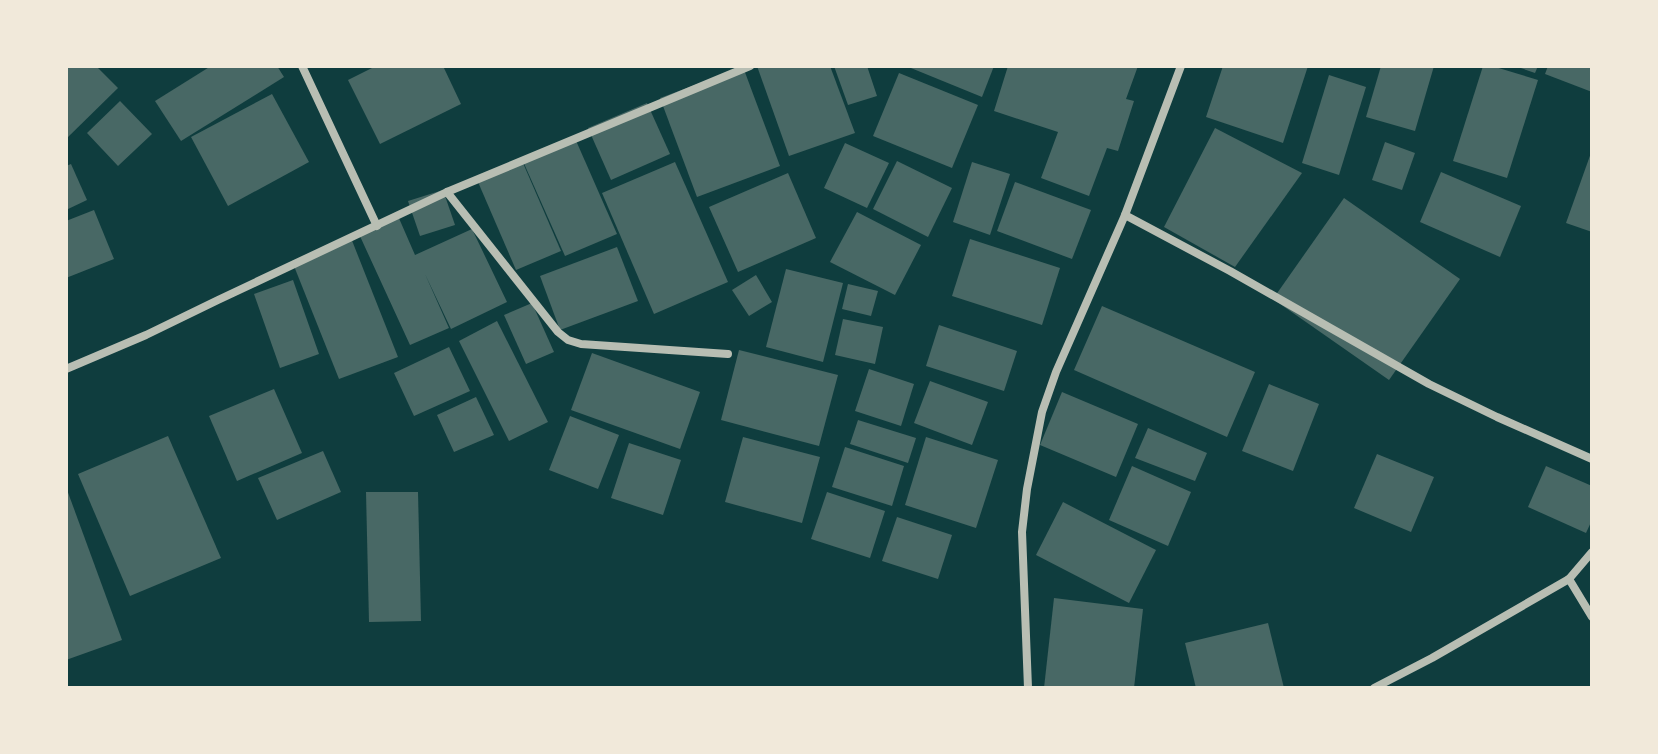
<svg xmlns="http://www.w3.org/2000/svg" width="1658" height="754" font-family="Roboto,sans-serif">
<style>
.building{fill:#486865}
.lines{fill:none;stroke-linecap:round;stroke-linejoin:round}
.minor{stroke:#b8beb3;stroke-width:8}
</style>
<rect width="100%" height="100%" fill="#0f3d3e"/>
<g class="building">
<polygon points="66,66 96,66 118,88 66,139"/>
<polygon points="211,66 277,66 284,77 181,141 155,101"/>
<polygon points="376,66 443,66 461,104 380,144 348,80"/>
<polygon points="757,66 830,66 855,133 789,156"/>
<polygon points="834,66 867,66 877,96 848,105"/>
<polygon points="906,66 994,66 982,97"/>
<polygon points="1008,66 1138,66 1126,99 1134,101 1118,151 1107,148 1089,196 1041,178 1058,132 994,111"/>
<polygon points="1223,66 1308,66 1283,143 1206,117"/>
<polygon points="1381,66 1434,66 1415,131 1366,117"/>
<polygon points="1483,66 1492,66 1538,80 1507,178 1453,161"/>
<polygon points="1515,66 1538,66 1535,73"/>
<polygon points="1548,66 1592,66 1592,92 1545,74"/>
<polygon points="743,67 780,166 697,197 660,98"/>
<polygon points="899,73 978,105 952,168 873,136"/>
<polygon points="1329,75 1366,87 1339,175 1302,163"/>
<polygon points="272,94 309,162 228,206 191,137"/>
<polygon points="120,101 152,134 118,166 87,133"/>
<polygon points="647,103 670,154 611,180 588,128"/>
<polygon points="1215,128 1302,173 1235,267 1164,227"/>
<polygon points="574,136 617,234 565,256 522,159"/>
<polygon points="1385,142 1415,153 1402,190 1372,180"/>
<polygon points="845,143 889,163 867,208 824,188"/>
<polygon points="1592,150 1592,232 1566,223"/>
<polygon points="897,161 952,188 928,237 873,209"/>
<polygon points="675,162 728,282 654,314 602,193"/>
<polygon points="972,162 1010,174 990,235 953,222"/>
<polygon points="523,163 561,251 516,270 478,182"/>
<polygon points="71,164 87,200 66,210 66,166"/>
<polygon points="1441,172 1521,206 1500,257 1420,222"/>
<polygon points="788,173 816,238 738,272 709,207"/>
<polygon points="1015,182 1091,210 1072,259 997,231"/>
<polygon points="443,190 455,225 420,236 408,201"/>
<polygon points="1344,198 1460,279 1389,380 1273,299"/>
<polygon points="94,210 114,259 66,278 66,221"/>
<polygon points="857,212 921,245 895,295 830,262"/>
<polygon points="398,216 415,255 472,229 507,302 451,329 425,274 449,328 410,345 359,234"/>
<polygon points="351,238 398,357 339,379 292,261"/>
<polygon points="970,239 1060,268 1042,325 952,296"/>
<polygon points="617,247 638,301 560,330 540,276"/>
<polygon points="786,269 843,283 823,362 766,347"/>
<polygon points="756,275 772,302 749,316 732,290"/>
<polygon points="293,280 319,354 280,368 254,294"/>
<polygon points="848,284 878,291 871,316 842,309"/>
<polygon points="532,303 554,352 526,364 504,315"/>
<polygon points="1102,306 1255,372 1227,437 1074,370"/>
<polygon points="843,319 883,327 875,364 835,355"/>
<polygon points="497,321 548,422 509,441 459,341"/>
<polygon points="939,325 1017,351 1004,391 926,366"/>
<polygon points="449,347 470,391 414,416 394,373"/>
<polygon points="739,350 838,375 819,446 721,420"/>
<polygon points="592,353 700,392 680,449 571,410"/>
<polygon points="869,369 914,384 901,426 855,411"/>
<polygon points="930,381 988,402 972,445 914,423"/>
<polygon points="1269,384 1319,404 1293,471 1242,451"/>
<polygon points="274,389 302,453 237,481 209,416"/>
<polygon points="1062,392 1138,424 1116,477 1040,445"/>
<polygon points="476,397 494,435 454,452 437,415"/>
<polygon points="570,416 619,435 598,489 549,470"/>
<polygon points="858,420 916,438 908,463 850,444"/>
<polygon points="1148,428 1207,453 1195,481 1135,458"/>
<polygon points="168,436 221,558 130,596 78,474"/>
<polygon points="743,437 820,457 802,523 725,502"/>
<polygon points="926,437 998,460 976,528 905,505"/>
<polygon points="629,443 681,460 663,515 611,498"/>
<polygon points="845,447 904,466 892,506 832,487"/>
<polygon points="323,451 341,492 277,520 258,478"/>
<polygon points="1377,454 1434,477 1411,532 1354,508"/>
<polygon points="1132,466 1191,492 1168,546 1109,520"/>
<polygon points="1546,466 1592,486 1592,520 1586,533 1528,507"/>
<polygon points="66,487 122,640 66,660"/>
<polygon points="366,492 418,492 421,621 369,622"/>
<polygon points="827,492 885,511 870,558 811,539"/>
<polygon points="1063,502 1156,550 1129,603 1036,555"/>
<polygon points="897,517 952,535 938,579 882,561"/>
<polygon points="1054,598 1143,609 1134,688 1044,688"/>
<polygon points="1268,623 1284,688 1196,688 1185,643"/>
</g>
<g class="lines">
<g class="minor">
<polyline points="302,66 377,226"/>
<polyline points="447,192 558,332 568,340 581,344 728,354"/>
<polyline points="1125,215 1230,271 1429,384 1497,417 1592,459"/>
<polyline points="66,369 146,335 218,300 447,192 750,66"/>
<polyline points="1569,579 1592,617"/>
<polyline points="1028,688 1022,532 1027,489 1042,412 1056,372 1125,215 1181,66"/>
<polyline points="1374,688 1432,658 1569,579 1592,552"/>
</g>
</g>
<rect width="1658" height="754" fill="none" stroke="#f1e9da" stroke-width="136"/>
</svg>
